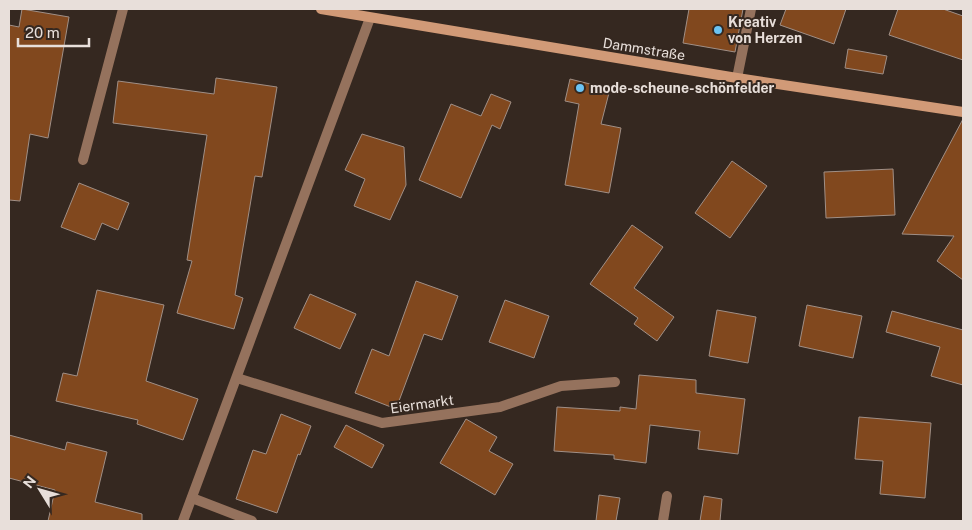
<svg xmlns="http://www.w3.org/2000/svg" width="972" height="530" font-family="'Public Sans',sans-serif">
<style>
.building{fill:#81481e;stroke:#a08f86}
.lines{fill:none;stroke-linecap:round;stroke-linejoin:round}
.lane{stroke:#95725d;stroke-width:10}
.street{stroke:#95725d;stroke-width:10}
.secondary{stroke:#d19a77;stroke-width:10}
.poi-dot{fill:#6bc3f2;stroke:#352820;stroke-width:2}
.labels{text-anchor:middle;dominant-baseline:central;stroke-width:4;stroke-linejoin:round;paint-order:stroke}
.poi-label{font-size:14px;font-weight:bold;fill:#e8dfda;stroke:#352820;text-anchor:start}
.street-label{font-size:14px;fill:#e8dfda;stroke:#352820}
</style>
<rect width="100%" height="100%" fill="#352820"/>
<g class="building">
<polygon points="22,9 69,17 48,138 30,134 20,201 9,200 9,25 19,27"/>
<polygon points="689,9 743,9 735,52 683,43"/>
<polygon points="786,9 846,9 834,44 780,25"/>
<polygon points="898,9 943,9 963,16 963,60 889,35"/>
<polygon points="848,49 887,56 883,74 845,68"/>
<polygon points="216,78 277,87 262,177 255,176 235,295 243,298 234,329 177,313 192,261 187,260 207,135 113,123 118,81 214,94"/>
<polygon points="570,79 610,89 601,124 621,128 609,193 565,185 579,104 565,101"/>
<polygon points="491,94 511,102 500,129 492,125 461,198 419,180 451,104 481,116"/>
<polygon points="963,119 963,280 937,261 954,236 902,234"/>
<polygon points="362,134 404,147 406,185 390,220 354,206 365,179 345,170"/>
<polygon points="732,161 767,186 730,238 695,213"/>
<polygon points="893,169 895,215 826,218 824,172"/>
<polygon points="79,183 129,203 118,230 102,223 95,240 61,227"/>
<polygon points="632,225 663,247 634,288 674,317 657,341 634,324 638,318 590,284"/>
<polygon points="416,281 458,296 442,340 424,334 396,409 355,393 372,349 389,356"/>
<polygon points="97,290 164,305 146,381 198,399 183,440 137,424 138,420 56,401 63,373 77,376"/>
<polygon points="310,294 356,314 340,349 294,328"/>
<polygon points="505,300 549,316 534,358 489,342"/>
<polygon points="807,305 862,316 853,358 799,346"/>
<polygon points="717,310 756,317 748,363 709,356"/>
<polygon points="892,311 963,330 963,385 931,376 940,347 886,332"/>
<polygon points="639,375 696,380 696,393 745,399 738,454 698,449 700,431 650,425 646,463 614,459 614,455 554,451 557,407 620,411 620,407 636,409"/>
<polygon points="281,414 311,426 300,455 298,454 277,513 236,499 253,450 266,454"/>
<polygon points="859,417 931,423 925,498 880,494 883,461 855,459"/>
<polygon points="466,419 497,437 489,451 513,464 495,495 440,463"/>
<polygon points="346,425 384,445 372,468 334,447"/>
<polygon points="9,435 65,450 67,442 107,452 95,502 142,514 142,521 48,521 55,490 9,478"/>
<polygon points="599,495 620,498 616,521 596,521"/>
<polygon points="704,496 722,499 720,521 700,521"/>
</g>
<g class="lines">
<g class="lane">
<polyline points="83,160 123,9"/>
<polyline points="237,378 382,423 500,407 561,386 615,382"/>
<polyline points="192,498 252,521"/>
</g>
<g class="street">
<polyline points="737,78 751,9"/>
<polyline points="183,521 370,18"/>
<polyline points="663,521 667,496"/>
</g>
<polyline class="secondary" points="321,9 737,78 963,112"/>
</g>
<g class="poi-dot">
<circle cx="718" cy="30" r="5"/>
<circle cx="580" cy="88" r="5"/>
</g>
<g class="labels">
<g class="poi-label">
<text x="728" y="22">Kreativ<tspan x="728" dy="16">von Herzen</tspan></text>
<text x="590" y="88">mode-scheune-schönfelder</text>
</g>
<g class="street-label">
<text transform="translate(644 49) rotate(9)">Dammstraße</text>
<text transform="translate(422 404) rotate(-8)">Eiermarkt</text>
</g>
</g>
<rect width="972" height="530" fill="none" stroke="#e8dfda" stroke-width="20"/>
<g transform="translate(40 490) rotate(307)" stroke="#352820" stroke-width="4" paint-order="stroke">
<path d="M0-4L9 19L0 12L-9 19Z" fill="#e8dfda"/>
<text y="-8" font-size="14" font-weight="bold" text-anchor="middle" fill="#e8dfda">N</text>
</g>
<path d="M18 38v8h71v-8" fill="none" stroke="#e8dfda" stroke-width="2.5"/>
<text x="25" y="38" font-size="15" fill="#e8dfda" stroke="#352820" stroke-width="4" paint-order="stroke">20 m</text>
</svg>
